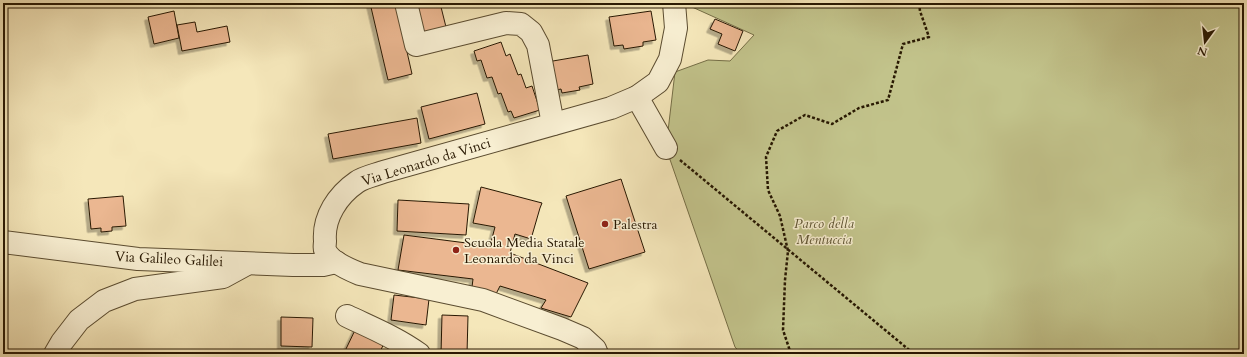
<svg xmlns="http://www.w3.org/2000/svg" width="1247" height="357" font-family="Cardo,serif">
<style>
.green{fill:#c2c38b;stroke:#756e46}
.building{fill:#ebb791;stroke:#281802;filter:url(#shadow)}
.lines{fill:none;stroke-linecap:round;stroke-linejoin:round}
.minor-casing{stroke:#5b4c30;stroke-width:24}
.path{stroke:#281802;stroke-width:2.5;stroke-dasharray:3 2;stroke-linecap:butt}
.minor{stroke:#f8efd2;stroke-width:22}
.poi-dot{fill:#8f2418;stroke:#f8efd2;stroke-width:1.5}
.labels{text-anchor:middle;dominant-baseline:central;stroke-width:3;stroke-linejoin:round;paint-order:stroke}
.street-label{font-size:14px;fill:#281802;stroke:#f8efd2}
.park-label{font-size:14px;font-style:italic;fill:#5e5432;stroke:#f8efd2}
.poi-label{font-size:14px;fill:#281802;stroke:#f8efd2;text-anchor:start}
</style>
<defs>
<filter id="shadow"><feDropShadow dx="-3.5" dy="3.5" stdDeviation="0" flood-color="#0004"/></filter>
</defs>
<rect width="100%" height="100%" fill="#f5e7ba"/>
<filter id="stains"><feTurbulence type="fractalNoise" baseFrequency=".005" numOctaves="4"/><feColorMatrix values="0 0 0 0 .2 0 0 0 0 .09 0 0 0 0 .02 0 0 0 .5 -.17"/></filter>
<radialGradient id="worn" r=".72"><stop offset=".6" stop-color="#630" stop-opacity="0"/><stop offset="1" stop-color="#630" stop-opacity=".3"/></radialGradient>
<polygon class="green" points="691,3 1244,3 1244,354 741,354 735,347 666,148 675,72 708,60 730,61 754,35 692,7"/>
<g class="building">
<polygon points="370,3 396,3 412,74 388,80"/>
<polygon points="416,3 440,3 446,27 422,33"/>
<polygon points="174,11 179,38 154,44 148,17"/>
<polygon points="651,11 656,40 643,42 643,46 624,49 623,45 614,46 609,17"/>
<polygon points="715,19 743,31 735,51 718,44 722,34 710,29"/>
<polygon points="195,22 197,32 227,26 230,42 182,51 177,25"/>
<polygon points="501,42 506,56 510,54 518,75 521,74 526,88 532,86 540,110 514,118 511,111 508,112 501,93 498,94 492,77 487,78 481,60 477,61 474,51"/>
<polygon points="588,55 593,84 579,87 580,90 562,93 561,89 552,91 547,62"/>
<polygon points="477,93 485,124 429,139 421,107"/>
<polygon points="417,118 421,143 333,159 328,134"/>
<polygon points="621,179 645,252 589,269 566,196"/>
<polygon points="481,187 542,203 540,208 531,239 515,234 510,253 588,283 571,317 541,308 546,300 500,286 496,294 472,287 473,279 398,270 404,235 490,246 495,227 473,223"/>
<polygon points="123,196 126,226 112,227 112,231 101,232 101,228 91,229 88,199"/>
<polygon points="398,200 469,204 466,235 397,231"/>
<polygon points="394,295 429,299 426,325 391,320"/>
<polygon points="442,315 468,316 467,354 441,354"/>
<polygon points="281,317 313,318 312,347 281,346"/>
<polygon points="357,326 386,339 379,354 352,354 345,351"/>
</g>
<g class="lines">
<g class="minor-casing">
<g id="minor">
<polyline points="406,3 416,45 506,23 521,24 531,32 538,45 553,124"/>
<polyline points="637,97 666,148"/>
<polyline points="3,242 138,259 293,265 323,265 336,262"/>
<path d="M 347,316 C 372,328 397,338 419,354"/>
<polyline points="55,354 62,342 79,320 104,301 135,289 223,277 245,265"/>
<path d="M 597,354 L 595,349 L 583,338 L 562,329 L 483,300 L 360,274 C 350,270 329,261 325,250 C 324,248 325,244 325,241 C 323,217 338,195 357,182 C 364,177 375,175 383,172 L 611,108 L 637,97 L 658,82 L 670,59 L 676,28 L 674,3"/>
</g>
</g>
<g class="path">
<polyline points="680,160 914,354"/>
<polyline points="791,354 783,330 785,280 788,251 780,216 768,190 766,157 777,131 805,115 832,124 859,108 888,100 903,44 929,37 920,11 919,3"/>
</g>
<use href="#minor" class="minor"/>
</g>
<g class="poi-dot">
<circle cx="605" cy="224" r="4"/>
<circle cx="456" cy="250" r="4"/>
</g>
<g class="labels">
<g class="street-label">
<text transform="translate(426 162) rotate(-17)">Via Leonardo da Vinci</text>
<text transform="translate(169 259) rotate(3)">Via Galileo Galilei</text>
</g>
<g class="park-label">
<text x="824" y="223">Parco della<tspan x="824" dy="16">Mentuccia</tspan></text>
</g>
<g class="poi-label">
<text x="613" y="224">Palestra</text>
<text x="464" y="242">Scuola Media Statale<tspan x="464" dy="16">Leonardo da Vinci</tspan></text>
</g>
</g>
<rect width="1247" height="357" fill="none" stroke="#f5e7ba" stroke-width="16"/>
<rect x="4" y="4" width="1239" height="349" fill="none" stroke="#281802" stroke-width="2"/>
<rect x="8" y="8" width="1231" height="341" fill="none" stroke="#281802"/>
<g transform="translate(1205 42) rotate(195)" stroke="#f8efd2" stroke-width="3" paint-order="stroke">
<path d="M0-3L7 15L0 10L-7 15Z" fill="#281802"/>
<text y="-6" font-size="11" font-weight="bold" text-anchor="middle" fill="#281802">N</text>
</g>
<rect width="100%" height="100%" filter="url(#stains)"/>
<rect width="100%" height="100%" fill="url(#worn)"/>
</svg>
